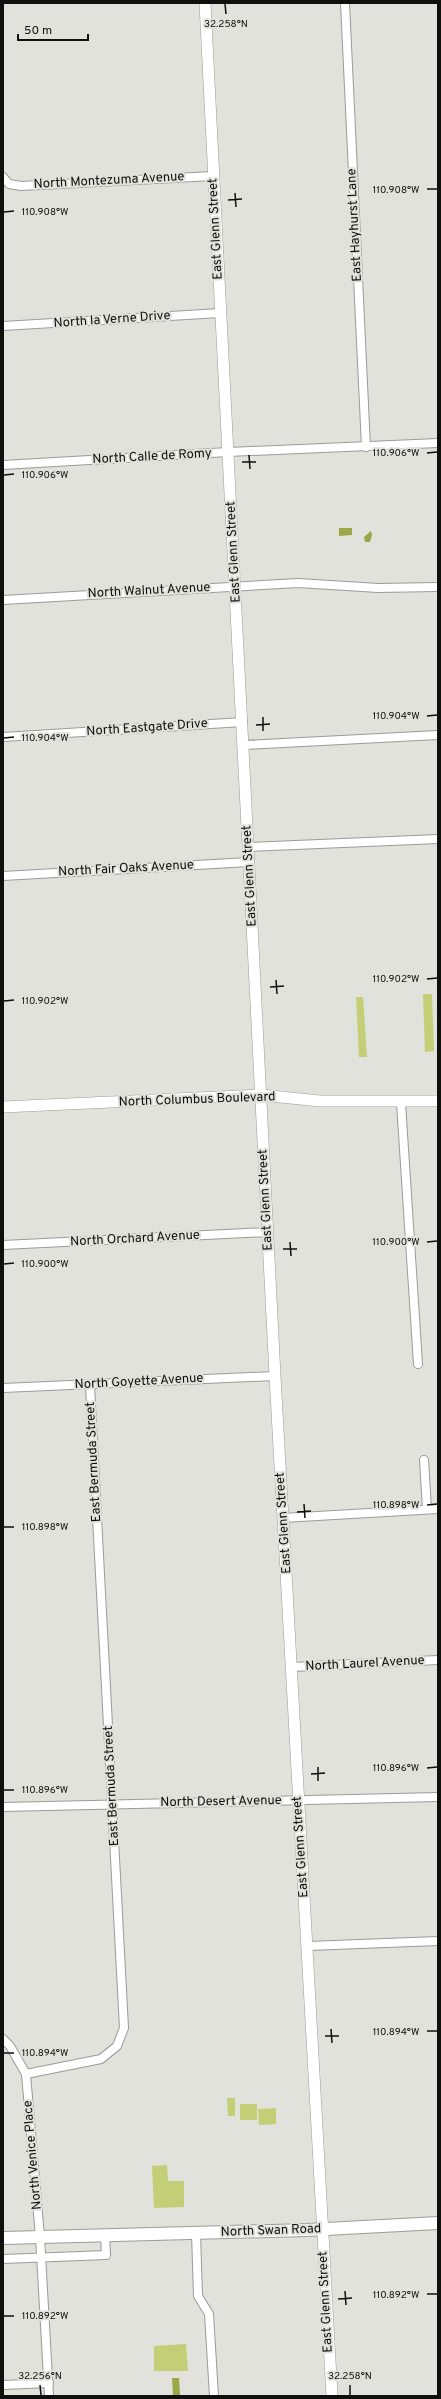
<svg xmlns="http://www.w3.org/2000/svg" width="441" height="2399" font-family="Overpass,sans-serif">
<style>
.green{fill:#c3ce76}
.water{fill:#9ca747}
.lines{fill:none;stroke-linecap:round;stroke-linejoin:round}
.street-casing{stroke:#9b9c96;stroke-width:10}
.secondary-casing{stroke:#9b9c96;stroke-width:12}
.primary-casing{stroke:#9b9c96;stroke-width:14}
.street{stroke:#fff;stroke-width:8}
.secondary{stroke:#fff;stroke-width:11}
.primary{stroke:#fff;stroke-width:12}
.ticks{fill:none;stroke:#0f0f0d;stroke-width:1.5}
.labels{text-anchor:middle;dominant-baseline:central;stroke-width:4;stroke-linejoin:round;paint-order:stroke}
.street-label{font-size:13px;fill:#0f0f0d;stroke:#e1e2db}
.ticks-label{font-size:10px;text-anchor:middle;fill:#0f0f0d;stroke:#e1e2db;stroke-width:4;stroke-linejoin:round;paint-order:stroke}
</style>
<rect width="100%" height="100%" fill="#e1e2db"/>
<g class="green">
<polygon points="423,994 432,994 434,1051 425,1052"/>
<polygon points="356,997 363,997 367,1057 359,1057"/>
<polygon points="227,2098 235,2098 235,2116 228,2116"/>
<rect x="240" y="2104" width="17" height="16"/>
<polygon points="276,2108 276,2124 259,2125 258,2109"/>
<polygon points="167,2165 168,2181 184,2181 184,2207 154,2208 152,2166"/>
<polygon points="186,2344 188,2371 154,2371 154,2346"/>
</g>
<g class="water">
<polygon points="339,528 352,528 352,535 339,536"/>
<polygon points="371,531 372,535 370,542 365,542 364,537"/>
<polygon points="172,2378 179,2378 180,2395 173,2396"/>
</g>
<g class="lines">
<g class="street-casing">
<g id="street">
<polyline points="345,3 366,447"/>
<polyline points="3,177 9,184 21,186 213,176"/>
<polyline points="3,326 220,313"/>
<polyline points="3,465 228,452 438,443"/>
<polyline points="3,600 298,583 378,588 438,587"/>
<polyline points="3,737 243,722"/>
<polyline points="244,745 438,735"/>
<polyline points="248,847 438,839"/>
<polyline points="3,876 249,862"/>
<polyline points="401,1103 418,1364"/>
<polyline points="3,1245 268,1232"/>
<polyline points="3,1388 275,1376"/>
<polyline points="424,1460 427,1509"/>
<polyline points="283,1518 438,1509"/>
<polyline points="292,1667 438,1660"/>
<polyline points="3,1807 438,1797"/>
<polyline points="308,1946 438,1941"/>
<polyline points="3,2039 10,2046 26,2074 101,2059 117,2046 124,2028 90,1385"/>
<polyline points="26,2074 40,2237 49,2396"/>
<polyline points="196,2233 198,2296 209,2314 214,2396"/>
<polyline points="3,2259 106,2255 105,2235"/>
<polyline points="3,2385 49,2383"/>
</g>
</g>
<g class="secondary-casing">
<g id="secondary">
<polyline points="205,3 275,1376 332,2396"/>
<polyline points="3,1107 261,1095 320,1101 438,1101"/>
</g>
</g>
<g class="primary-casing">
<polyline id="primary" points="3,2238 307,2230 438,2223"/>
</g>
<use href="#street" class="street"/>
<use href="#secondary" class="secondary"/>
<use href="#primary" class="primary"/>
</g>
<path class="ticks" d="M 225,4 L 226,14M 427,189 L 437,189M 235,193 L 236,207M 228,200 L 242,199M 4,212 L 14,211M 427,453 L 437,452M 249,455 L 250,469M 242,462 L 256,462M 4,475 L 14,474M 427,716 L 437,715M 263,717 L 263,731M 256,725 L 270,724M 4,738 L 14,737M 427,979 L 437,978M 276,980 L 277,994M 270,987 L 284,986M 4,1001 L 14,1000M 290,1242 L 291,1256M 427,1242 L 437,1241M 283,1249 L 297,1249M 4,1264 L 14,1263M 304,1504 L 305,1518M 427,1505 L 437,1504M 297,1512 L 311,1511M 4,1527 L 14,1527M 318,1767 L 318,1781M 427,1768 L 437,1767M 311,1774 L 325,1773M 4,1790 L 14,1790M 331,2029 L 332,2043M 427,2031 L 437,2031M 325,2036 L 339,2036M 4,2053 L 14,2053M 345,2291 L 346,2305M 427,2294 L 437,2294M 338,2299 L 352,2298M 4,2316 L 14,2316M 40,2385 L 41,2395M 350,2385 L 350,2395"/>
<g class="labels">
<g class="street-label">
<text transform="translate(109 181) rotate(-3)">North Montezuma Avenue</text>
<text transform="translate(355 225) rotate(-93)">East Hayhurst Lane</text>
<text transform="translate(216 229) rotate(-93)">East Glenn Street</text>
<text transform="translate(112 320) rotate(-4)">North la Verne Drive</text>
<text transform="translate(152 457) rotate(-3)">North Calle de Romy</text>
<text transform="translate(234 552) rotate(-93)">East Glenn Street</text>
<text transform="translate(149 591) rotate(-3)">North Walnut Avenue</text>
<text transform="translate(147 728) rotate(-4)">North Eastgate Drive</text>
<text transform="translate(126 869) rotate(-3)">North Fair Oaks Avenue</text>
<text transform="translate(250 876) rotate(-93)">East Glenn Street</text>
<text transform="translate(197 1100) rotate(-2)">North Columbus Boulevard</text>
<text transform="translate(266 1200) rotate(-93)">East Glenn Street</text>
<text transform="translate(135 1239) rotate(-3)">North Orchard Avenue</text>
<text transform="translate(139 1382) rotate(-3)">North Goyette Avenue</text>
<text transform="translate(94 1462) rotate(-93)">East Bermuda Street</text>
<text transform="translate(284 1523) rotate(-94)">East Glenn Street</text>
<text transform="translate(365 1664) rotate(-3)">North Laurel Avenue</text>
<text transform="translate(112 1786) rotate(-93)">East Bermuda Street</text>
<text transform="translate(221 1802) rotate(-1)">North Desert Avenue</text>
<text transform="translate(301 1847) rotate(-94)">East Glenn Street</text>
<text transform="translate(33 2155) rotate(-95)">North Venice Place</text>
<text transform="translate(271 2231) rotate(-2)">North Swan Road</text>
<text transform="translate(326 2302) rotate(-93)">East Glenn Street</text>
</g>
</g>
<g class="ticks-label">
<text x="226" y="27">32.258°N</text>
<text x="396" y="193">110.908°W</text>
<text x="45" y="215">110.908°W</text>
<text x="396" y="456">110.906°W</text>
<text x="45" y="478">110.906°W</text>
<text x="396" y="719">110.904°W</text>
<text x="45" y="741">110.904°W</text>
<text x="396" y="982">110.902°W</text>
<text x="45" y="1004">110.902°W</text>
<text x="396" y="1245">110.900°W</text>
<text x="45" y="1267">110.900°W</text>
<text x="396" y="1508">110.898°W</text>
<text x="45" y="1530">110.898°W</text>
<text x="396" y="1771">110.896°W</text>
<text x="45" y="1793">110.896°W</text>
<text x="396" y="2035">110.894°W</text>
<text x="45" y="2056">110.894°W</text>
<text x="396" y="2298">110.892°W</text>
<text x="45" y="2319">110.892°W</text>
<text x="40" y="2379">32.256°N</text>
<text x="350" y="2379">32.258°N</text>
</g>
<rect width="441" height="2399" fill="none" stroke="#0f0f0d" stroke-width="8"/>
<path d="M18 34v6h70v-6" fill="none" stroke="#0f0f0d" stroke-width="2"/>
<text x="24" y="34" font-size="12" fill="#0f0f0d" stroke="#e1e2db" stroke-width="3" paint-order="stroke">50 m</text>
</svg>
